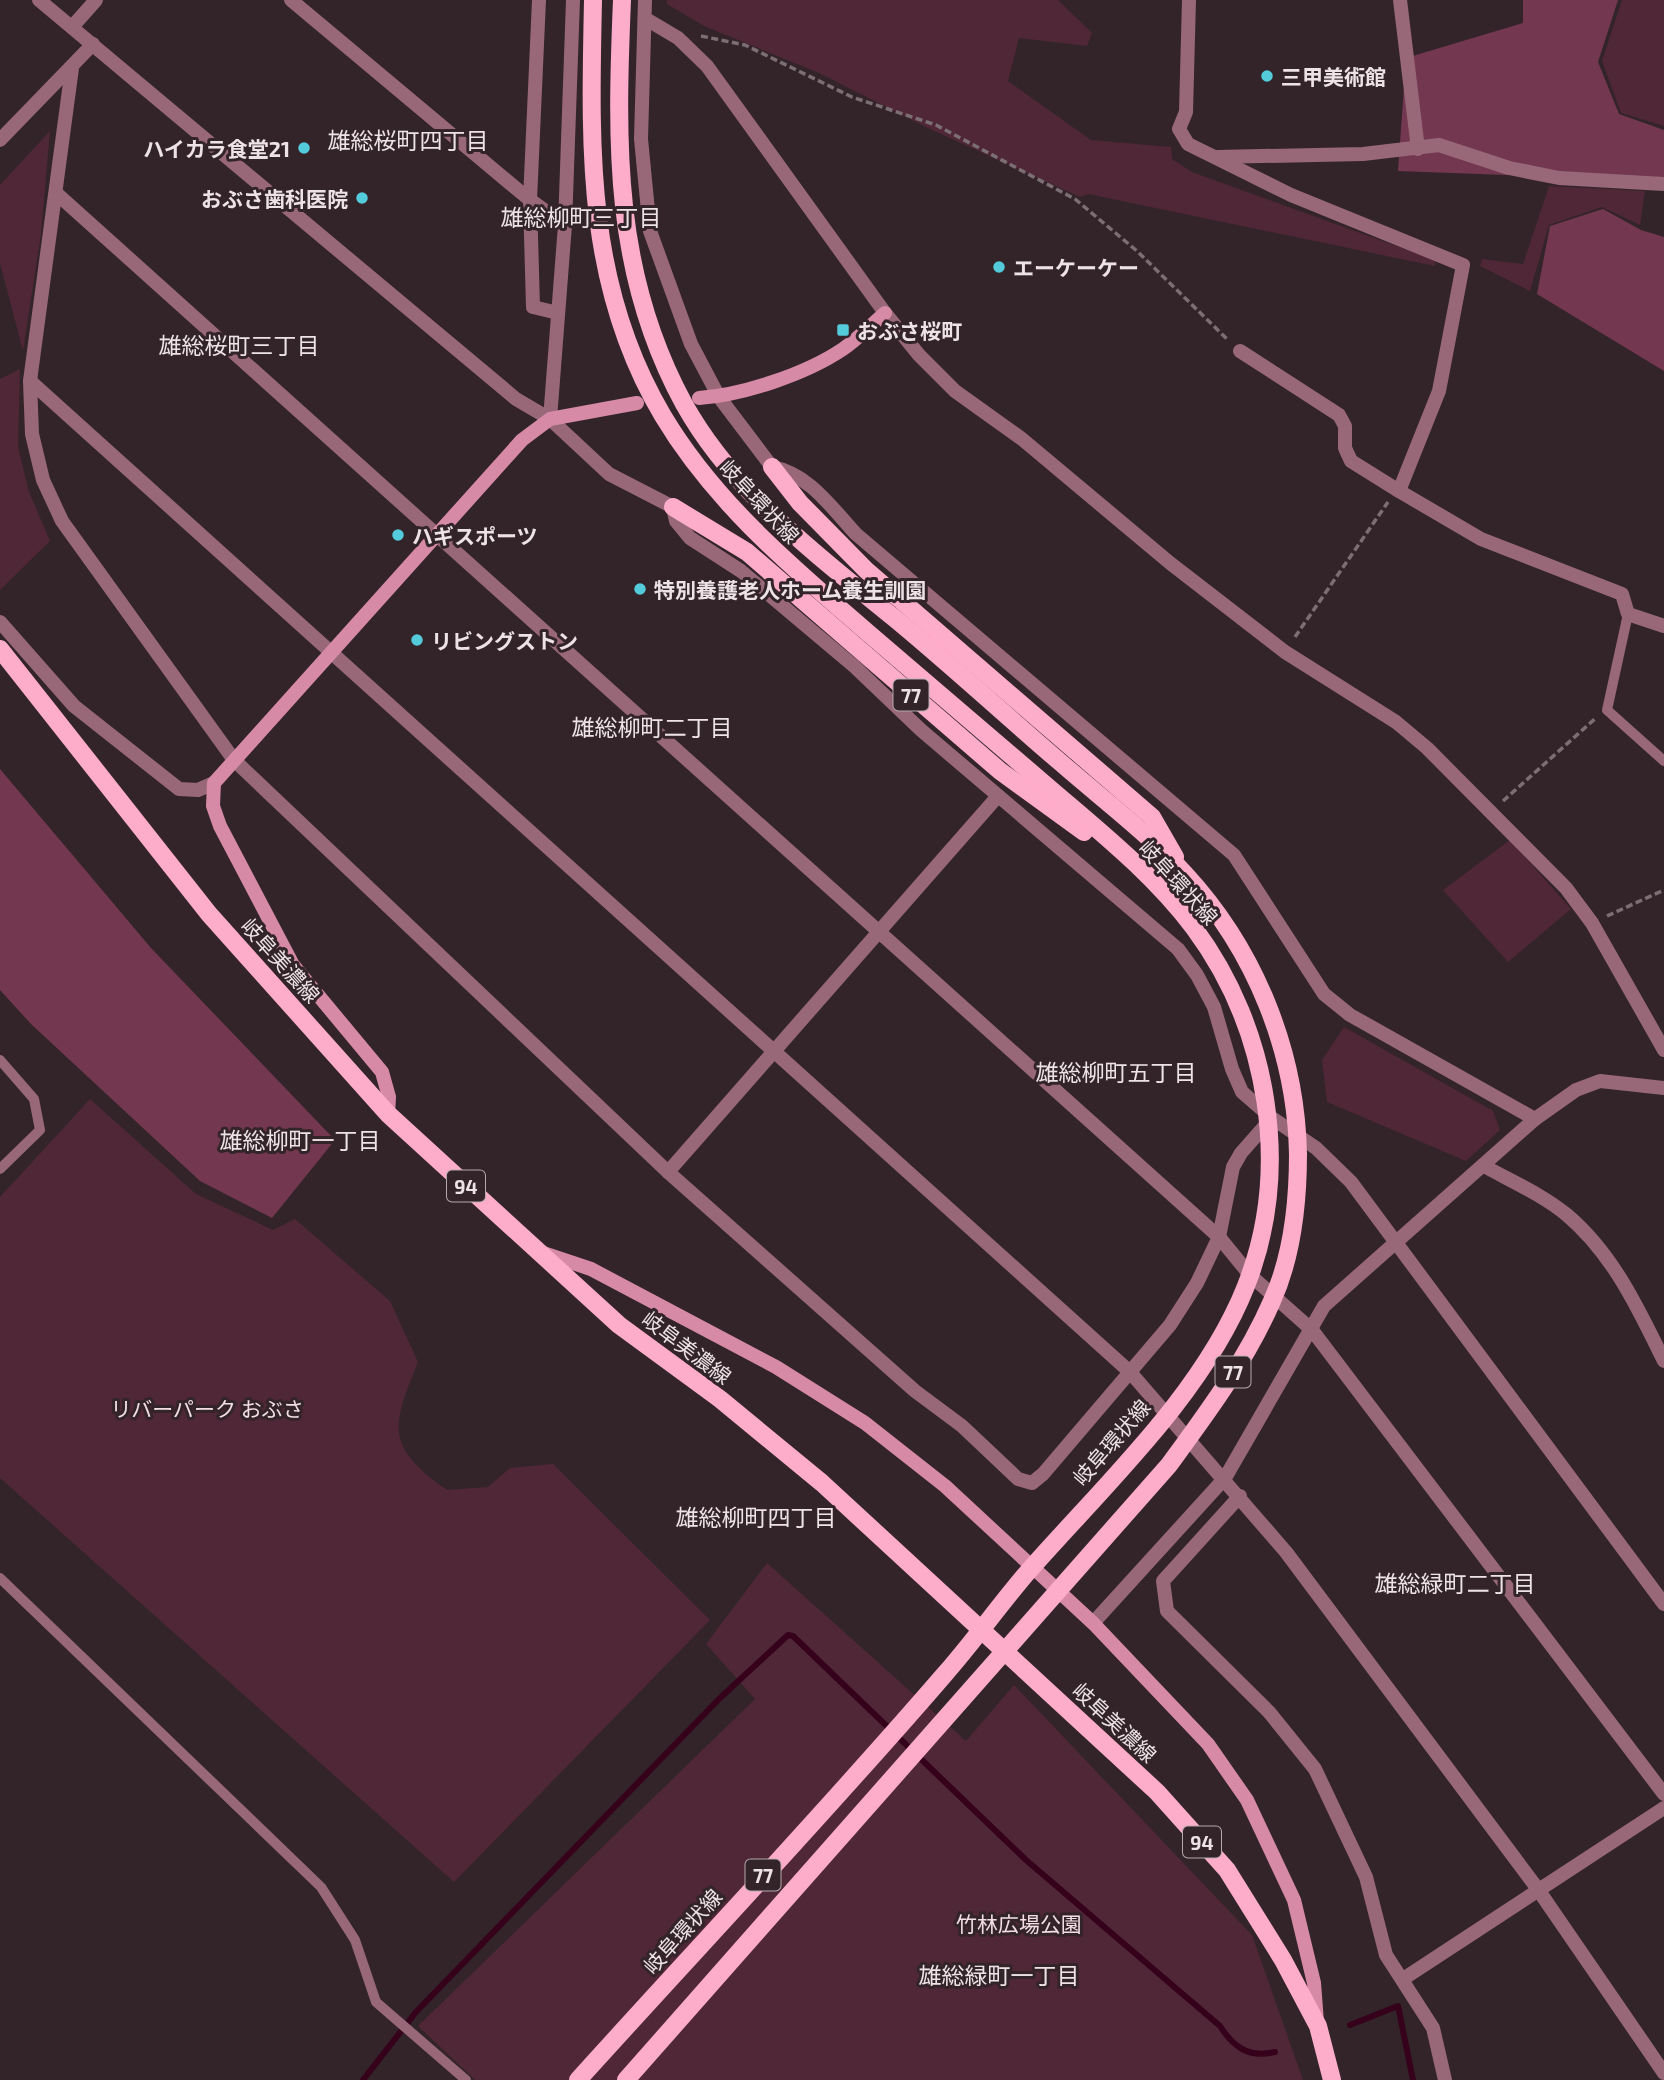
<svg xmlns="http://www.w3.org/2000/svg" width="1664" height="2080" font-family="'Exo 2','Noto Sans JP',sans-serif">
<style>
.green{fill:#4f2736}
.forest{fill:#73384f}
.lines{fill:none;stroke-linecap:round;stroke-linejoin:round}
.stream{stroke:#36011b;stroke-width:6}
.path{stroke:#7c6f73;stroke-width:3.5;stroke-dasharray:7 3.5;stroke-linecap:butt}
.lane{stroke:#986879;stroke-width:10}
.street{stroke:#986879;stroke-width:14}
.secondary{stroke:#d78aa6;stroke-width:14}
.primary{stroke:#fdacc9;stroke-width:18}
.poi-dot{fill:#53cbda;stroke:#332429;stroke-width:2.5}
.labels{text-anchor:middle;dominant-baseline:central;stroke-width:6;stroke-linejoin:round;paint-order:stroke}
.shield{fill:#332429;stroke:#b5a9ad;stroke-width:2}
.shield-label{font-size:19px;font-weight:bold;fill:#ede2e5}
.poi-label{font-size:21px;font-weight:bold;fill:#ede2e5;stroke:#332429;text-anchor:start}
.street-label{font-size:21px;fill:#ede2e5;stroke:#332429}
.park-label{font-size:21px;fill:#f2dee4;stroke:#332429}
.neighbourhood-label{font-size:23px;fill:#ede2e5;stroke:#332429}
</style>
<rect width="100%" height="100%" fill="#332429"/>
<g class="green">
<polygon points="667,0 1058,0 1092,33 1087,46 1019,38 1008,81 1091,140 1171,147 1172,159 1192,172 1435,260 1435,266 1088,194 1080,197 930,129 819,73 704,26 667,4"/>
<polygon points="1622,0 1664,0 1664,126 1621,113 1602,61"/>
<polygon points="50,131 41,234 23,351 0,263 0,185"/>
<polygon points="1549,186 1645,191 1640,225 1602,207 1549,225 1530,291 1480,266 1482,259 1523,264"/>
<polygon points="20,369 18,447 29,492 50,541 0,590 0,379"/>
<polygon points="1510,840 1571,909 1508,962 1443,890"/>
<polygon points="1344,1027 1493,1111 1500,1130 1466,1161 1327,1102 1322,1060"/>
<path d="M 90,1099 L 196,1194 L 273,1230 L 295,1219 L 390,1301 L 418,1362 C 392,1426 384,1446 447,1490 L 488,1487 L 510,1468 L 553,1464 L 710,1620 L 454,1882 L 0,1478 L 0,1197 Z"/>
<polygon points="767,1563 966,1741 1014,1685 1252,1935 1303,2080 475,2080 418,2026 755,1699 706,1644"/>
</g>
<g class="forest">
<polygon points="1523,0 1618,0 1598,62 1619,114 1664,130 1664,181 1398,171 1406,58 1523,23"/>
<polygon points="1603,209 1641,230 1664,237 1664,371 1537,294 1550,226"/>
<polygon points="0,769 151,948 335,1140 272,1218 200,1181 31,1024 0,990"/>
</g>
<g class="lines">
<g class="stream">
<polyline points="1350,2025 1398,2006 1413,2080"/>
<path d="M 363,2080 L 416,2012 L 719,1699 L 788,1635 L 793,1636 L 1026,1860 L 1220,2026 C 1234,2048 1249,2058 1275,2052"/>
</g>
<g class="path">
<polyline points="701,36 745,45 852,97 936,125 1075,199 1137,251 1228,340"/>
<polyline points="1295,637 1388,502"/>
<polyline points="1503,801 1597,717"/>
<polyline points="1607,916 1664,890"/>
</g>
<g class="lane">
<polyline points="1628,614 1607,710 1664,761"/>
<polyline points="0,1060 34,1099 40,1130 0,1169"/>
<polyline points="0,1578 321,1887 355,1940 376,2002 466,2080"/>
</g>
<g class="street">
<polyline points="39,0 516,399 550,419 609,474 673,507 676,521 690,538 741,571 855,667 921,730 1178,949 1197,975 1214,1007 1232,1069 1242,1092 1272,1118 1316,1148 1351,1182 1664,1604"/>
<polyline points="291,0 530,200 565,225"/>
<polyline points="539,0 530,200 533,307 558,313"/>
<path d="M 645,0 L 641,139 L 650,231 L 691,344 L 719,397 L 772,467 C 809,474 831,507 856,534 L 1234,855 L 1324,994 L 1350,1015 L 1535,1119"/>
<polyline points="1189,0 1186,112 1179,129 1188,144 1291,195 1463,265 1439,391 1399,491"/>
<polyline points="1400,0 1418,149"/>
<polyline points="646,19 678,38 707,66 885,313 919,355 955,391 1022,439 1170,563 1285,652 1396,722 1427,748 1566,888 1592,923 1664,1050"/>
<polyline points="72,27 96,0"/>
<polyline points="72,68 30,381 32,434 43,480 62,521 234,760 668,1172 915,1391 962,1426 1018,1479 1032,1483 1043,1474 1170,1325 1197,1283 1219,1237 1233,1167 1241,1153 1270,1120"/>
<polyline points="0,140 93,44"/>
<polyline points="1217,157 1363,154 1439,145 1509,168 1559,178 1664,184"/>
<polyline points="56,193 1219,1237 1250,1275 1312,1330 1664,1794"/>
<polyline points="1240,351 1339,415 1345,426 1345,448 1351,461 1399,491 1481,539 1622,594 1628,614 1664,626"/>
<polyline points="30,381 1130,1372 1286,1552 1537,1888 1664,2073"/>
<polyline points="550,419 565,225 573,0"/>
<polyline points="0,622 74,706 179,789 198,790 214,783"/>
<path d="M 1484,1166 C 1511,1181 1543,1195 1567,1215 C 1613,1254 1638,1308 1664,1361"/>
<polyline points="668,1172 998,796"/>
<polyline points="1240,1496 1163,1581 1167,1611 1269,1712 1315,1769 1366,1877 1386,1955 1433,2028 1445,2080"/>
<polyline points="1093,1623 1225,1478 1324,1306 1535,1119 1576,1090 1600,1081 1664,1088"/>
<polyline points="1403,1979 1664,1808"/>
</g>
<g class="secondary">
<path d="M 699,398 C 743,395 806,374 843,349 C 858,339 871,325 885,313"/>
<polyline points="388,1114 389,1097 382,1072 293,965 220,826 213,806 214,783 522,440 550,419 637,403"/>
<polyline points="540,1252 591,1269 776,1367 865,1423 945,1486 1093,1623 1208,1744 1247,1800 1294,1900 1314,1983 1317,2022"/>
</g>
<g class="primary">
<path d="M 622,0 C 616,144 613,274 684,404 C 733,492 817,555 893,617 C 950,664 1004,714 1060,762 C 1101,798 1148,833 1185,874 C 1255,950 1296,1051 1298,1154 C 1298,1202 1292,1257 1272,1301 C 1246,1361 1207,1413 1169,1465 L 626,2080"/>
<polyline points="772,467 800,503 866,570 1152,817 1175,857"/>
<polyline points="673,507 747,552 1000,771 1084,832"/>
<polyline points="0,649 209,914 388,1114 619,1325 720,1399 822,1483 1157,1792 1227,1870 1283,1960 1318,2026 1332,2080"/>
<path d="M 578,2080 C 700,1945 825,1813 944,1675 C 973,1642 998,1607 1026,1574 C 1102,1487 1203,1395 1246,1286 C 1292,1169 1269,1029 1194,928 C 1156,877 1103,834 1055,793 C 992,739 930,686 867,632 C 792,567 715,503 663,416 C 585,285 590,147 593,0"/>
</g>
</g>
<g class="poi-dot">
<circle cx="1267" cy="76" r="7"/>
<circle cx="304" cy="148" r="7"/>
<circle cx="362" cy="198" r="7"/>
<circle cx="999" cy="267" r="7"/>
<rect x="836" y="323" width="14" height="14" rx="3.5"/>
<circle cx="398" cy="535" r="7"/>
<circle cx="640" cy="589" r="7"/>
<circle cx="417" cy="640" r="7"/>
</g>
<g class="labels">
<g class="shield">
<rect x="893.5" y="679.5" width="35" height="31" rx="5"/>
<rect x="447" y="1170.5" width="38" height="31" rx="5"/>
<rect x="1215.5" y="1356.5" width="35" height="31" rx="5"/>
<rect x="1183" y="1826.5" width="38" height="31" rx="5"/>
<rect x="745.5" y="1859.5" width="35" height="31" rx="5"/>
</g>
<g class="shield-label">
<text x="911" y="695">77</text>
<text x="466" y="1186">94</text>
<text x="1233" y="1372">77</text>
<text x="1202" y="1842">94</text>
<text x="763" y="1875">77</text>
</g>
<g class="poi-label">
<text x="1281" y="76">三甲美術館</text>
<text x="290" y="148" text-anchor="end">ハイカラ食堂21</text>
<text x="348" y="198" text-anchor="end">おぶさ歯科医院</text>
<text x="1013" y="267">エーケーケー</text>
<text x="857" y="330">おぶさ桜町</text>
<text x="412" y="535">ハギスポーツ</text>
<text x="654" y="589">特別養護老人ホーム養生訓園</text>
<text x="431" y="640">リビングストン</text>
</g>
<g class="street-label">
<text transform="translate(760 501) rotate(47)">岐阜環状線</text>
<text transform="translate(1179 882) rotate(48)">岐阜環状線</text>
<text transform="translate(281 960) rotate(48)">岐阜美濃線</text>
<text transform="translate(687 1347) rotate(37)">岐阜美濃線</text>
<text transform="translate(1111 1442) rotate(-49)">岐阜環状線</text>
<text transform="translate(1115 1722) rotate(43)">岐阜美濃線</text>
<text transform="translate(682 1931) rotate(-48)">岐阜環状線</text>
</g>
<g class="park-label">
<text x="207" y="1408">リバーパーク おぶさ</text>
<text x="1019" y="1923">竹林広場公園</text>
</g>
<g class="neighbourhood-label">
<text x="408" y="140">雄総桜町四丁目</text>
<text x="581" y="217">雄総柳町三丁目</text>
<text x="239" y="345">雄総桜町三丁目</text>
<text x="652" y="727">雄総柳町二丁目</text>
<text x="1116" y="1072">雄総柳町五丁目</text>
<text x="300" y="1140">雄総柳町一丁目</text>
<text x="756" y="1517">雄総柳町四丁目</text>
<text x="1455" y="1583">雄総緑町二丁目</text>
<text x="999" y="1975">雄総緑町一丁目</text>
</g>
</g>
</svg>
